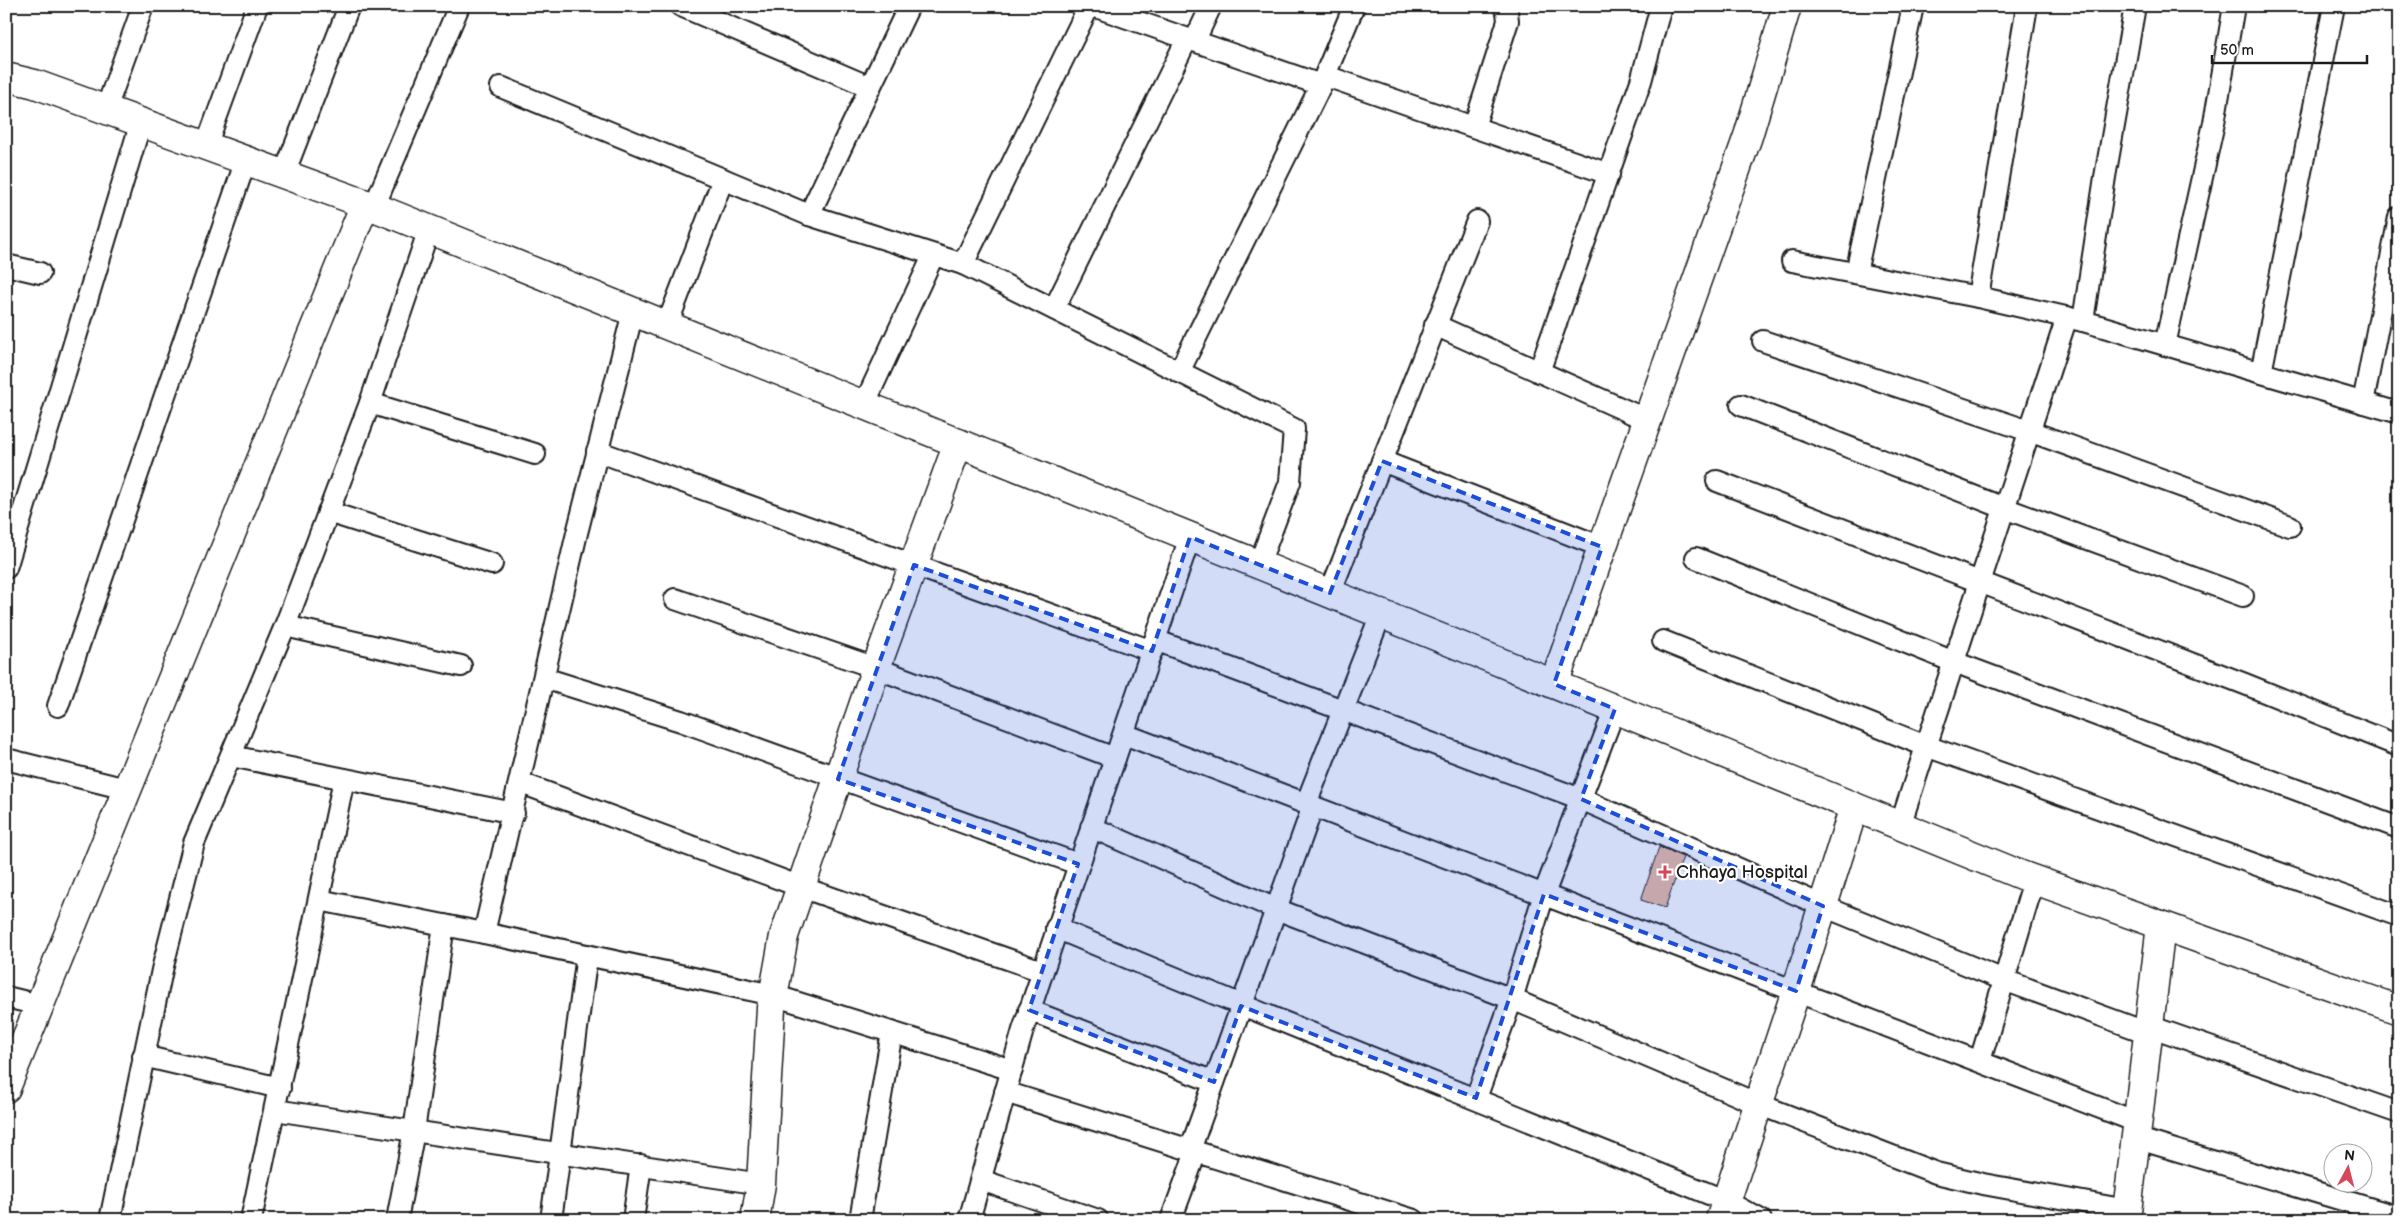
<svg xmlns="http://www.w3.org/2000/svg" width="2405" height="1226" font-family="'Balsamiq Sans',sans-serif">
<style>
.building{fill:#f1bea2;stroke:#1c1c1c}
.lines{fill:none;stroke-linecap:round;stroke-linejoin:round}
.street-casing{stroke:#1c1c1c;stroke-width:24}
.secondary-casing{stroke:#1c1c1c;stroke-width:31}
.street{stroke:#fff;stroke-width:20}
.secondary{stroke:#fff;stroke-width:28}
.marked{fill:#1d4ed8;fill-opacity:0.2;stroke:#1d4ed8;stroke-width:4;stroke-dasharray:10 6;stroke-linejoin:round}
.poi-dot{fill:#d1495b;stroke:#fff;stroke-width:2}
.labels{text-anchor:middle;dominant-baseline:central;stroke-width:4.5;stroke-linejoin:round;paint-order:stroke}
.poi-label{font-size:18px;fill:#1c1c1c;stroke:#fff;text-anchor:start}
</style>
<rect width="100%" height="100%" fill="#fff"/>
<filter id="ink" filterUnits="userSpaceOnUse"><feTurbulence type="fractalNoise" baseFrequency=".02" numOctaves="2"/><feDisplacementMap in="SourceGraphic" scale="10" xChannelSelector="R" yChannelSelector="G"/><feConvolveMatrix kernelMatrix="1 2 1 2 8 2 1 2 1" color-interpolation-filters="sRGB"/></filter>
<g filter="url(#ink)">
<polygon class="building" points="1659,847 1683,857 1665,908 1641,900"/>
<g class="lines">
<g class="street-casing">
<g id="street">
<polyline points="681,6 870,87"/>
<polyline points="1093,6 1321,85 1179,372"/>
<polyline points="2027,6 1978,297 2083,321 2399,413"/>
<polyline points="1195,40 1211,6"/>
<polyline points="1326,76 1609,174"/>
<polyline points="1321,85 1354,6"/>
<polyline points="501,87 723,179"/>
<polyline points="106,109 143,6"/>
<polyline points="1474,127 1508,21 1507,11 1504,6"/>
<polyline points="206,146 257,6"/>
<polyline points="284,174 349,6"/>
<polyline points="374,207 459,6"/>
<polyline points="809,215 909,6"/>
<polyline points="1792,261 1978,297"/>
<polyline points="963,264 1294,429 1290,482 1259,564"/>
<polyline points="6,265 40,273"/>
<polyline points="1856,273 1913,6"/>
<polyline points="1054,309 1187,39"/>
<polyline points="2083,321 2105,177 2135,6"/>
<polyline points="667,325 723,179 809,215 963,264 1089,6"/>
<polyline points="1435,325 1647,420"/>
<polyline points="1763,341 2029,431 2290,526"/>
<polyline points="2165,345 2214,123 2234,6"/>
<polyline points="1539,372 1641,81 1661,6"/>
<polyline points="2261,373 2334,6"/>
<polyline points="370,403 535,454"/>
<polyline points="2363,403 2399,217"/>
<polyline points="864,405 933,256"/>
<polyline points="1741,405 2004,508 2243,596"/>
<polyline points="597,451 1152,651"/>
<polyline points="1382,461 1602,547"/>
<polyline points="1717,481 2245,684 2399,746"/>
<polyline points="328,512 492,564"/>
<polyline points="1696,558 1954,662 2399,828"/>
<polyline points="6,568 141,122"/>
<polyline points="1330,593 1477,221"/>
<polyline points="675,599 876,668 1115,758"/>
<polyline points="285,626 461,666"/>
<polyline points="1155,640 1581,799 1823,906 2004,980 2148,1033"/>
<polyline points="1663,641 1926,746 2399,916"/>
<polyline points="544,678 681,721 1078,864"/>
<polyline points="58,706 246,160"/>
<polyline points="1124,734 2137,1122"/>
<polyline points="231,756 514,813"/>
<polyline points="6,759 126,789"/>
<polyline points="521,783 801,887 1042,971"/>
<polyline points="1306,804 1381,614"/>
<polyline points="1900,826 2067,317"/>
<polyline points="1091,827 1276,909 1512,999 1758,1104 1936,1173 1983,1184 2127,1210"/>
<polyline points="319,900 484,933 773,995 1012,1070"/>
<path d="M 1056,928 C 1278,1022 1503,1109 1726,1201 L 1761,1220"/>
<polyline points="484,933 577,533 633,312"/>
<polyline points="6,997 39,1005"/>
<polyline points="1029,1010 1214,1082"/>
<polyline points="2149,1026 2399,1113"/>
<polyline points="143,1056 280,1088"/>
<polyline points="1980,1061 2034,880"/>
<polyline points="1005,1092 1414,1220"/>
<polyline points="1476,1098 1512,999 1544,894 1615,709"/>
<polyline points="275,1110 761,1184"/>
<polyline points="2135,1138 2399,1217"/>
<polyline points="1190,1150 1313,806"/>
<polyline points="981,1180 1098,1220"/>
<polyline points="110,1220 162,970 194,843 285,626 370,403 429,229"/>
<polyline points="251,1220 344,779"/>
<polyline points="397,1220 414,1131 444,925"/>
<polyline points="551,1220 587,955"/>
<polyline points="633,1220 641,1165"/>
<polyline points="860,1220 892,1032"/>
<polyline points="969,1220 1023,1030 1190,537"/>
<polyline points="1171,1220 1196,1152"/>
</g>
</g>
<g class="secondary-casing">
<g id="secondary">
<polyline points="6,77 35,84 374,207 1490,658 2021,875 2399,1010"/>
<polyline points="1554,684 1748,136 1787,6"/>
<polyline points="6,1088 365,204"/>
<polyline points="755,1220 761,1184 771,1008 784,936 876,668 958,443"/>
<polyline points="1720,1220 1796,991 1854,807"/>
<polyline points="2126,1220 2161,925"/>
</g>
</g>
<use href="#street" class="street"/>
<use href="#secondary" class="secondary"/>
</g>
</g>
<path class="marked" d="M 1382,461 L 1602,547 L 1554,684 L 1615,709 L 1581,799 L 1823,906 L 1796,991 L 1544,894 L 1476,1098 L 1241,1006 L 1214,1082 L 1029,1010 L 1078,864 L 838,779 L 914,565 L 1152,651 L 1190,537 L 1330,593 Z"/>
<path class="poi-dot" d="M1662.5 864.5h5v5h5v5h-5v5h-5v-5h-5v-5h5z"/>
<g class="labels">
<g class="poi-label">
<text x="1676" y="872">Chhaya Hospital</text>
</g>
</g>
<rect width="2405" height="1226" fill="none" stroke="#fff" stroke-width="25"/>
<rect x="12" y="12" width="2380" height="1201" fill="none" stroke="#1c1c1c" stroke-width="2" filter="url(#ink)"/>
<g transform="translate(2348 1168) rotate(7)"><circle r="24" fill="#ffffff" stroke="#a4a4a4"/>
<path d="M0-4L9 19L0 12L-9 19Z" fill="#d1495b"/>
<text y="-8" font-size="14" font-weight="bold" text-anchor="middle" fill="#1c1c1c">N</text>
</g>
<path d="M2212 55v8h155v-8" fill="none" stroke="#1c1c1c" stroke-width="2.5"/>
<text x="2220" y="55" font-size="15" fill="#1c1c1c" stroke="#ffffff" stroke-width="4" paint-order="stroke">50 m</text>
</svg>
